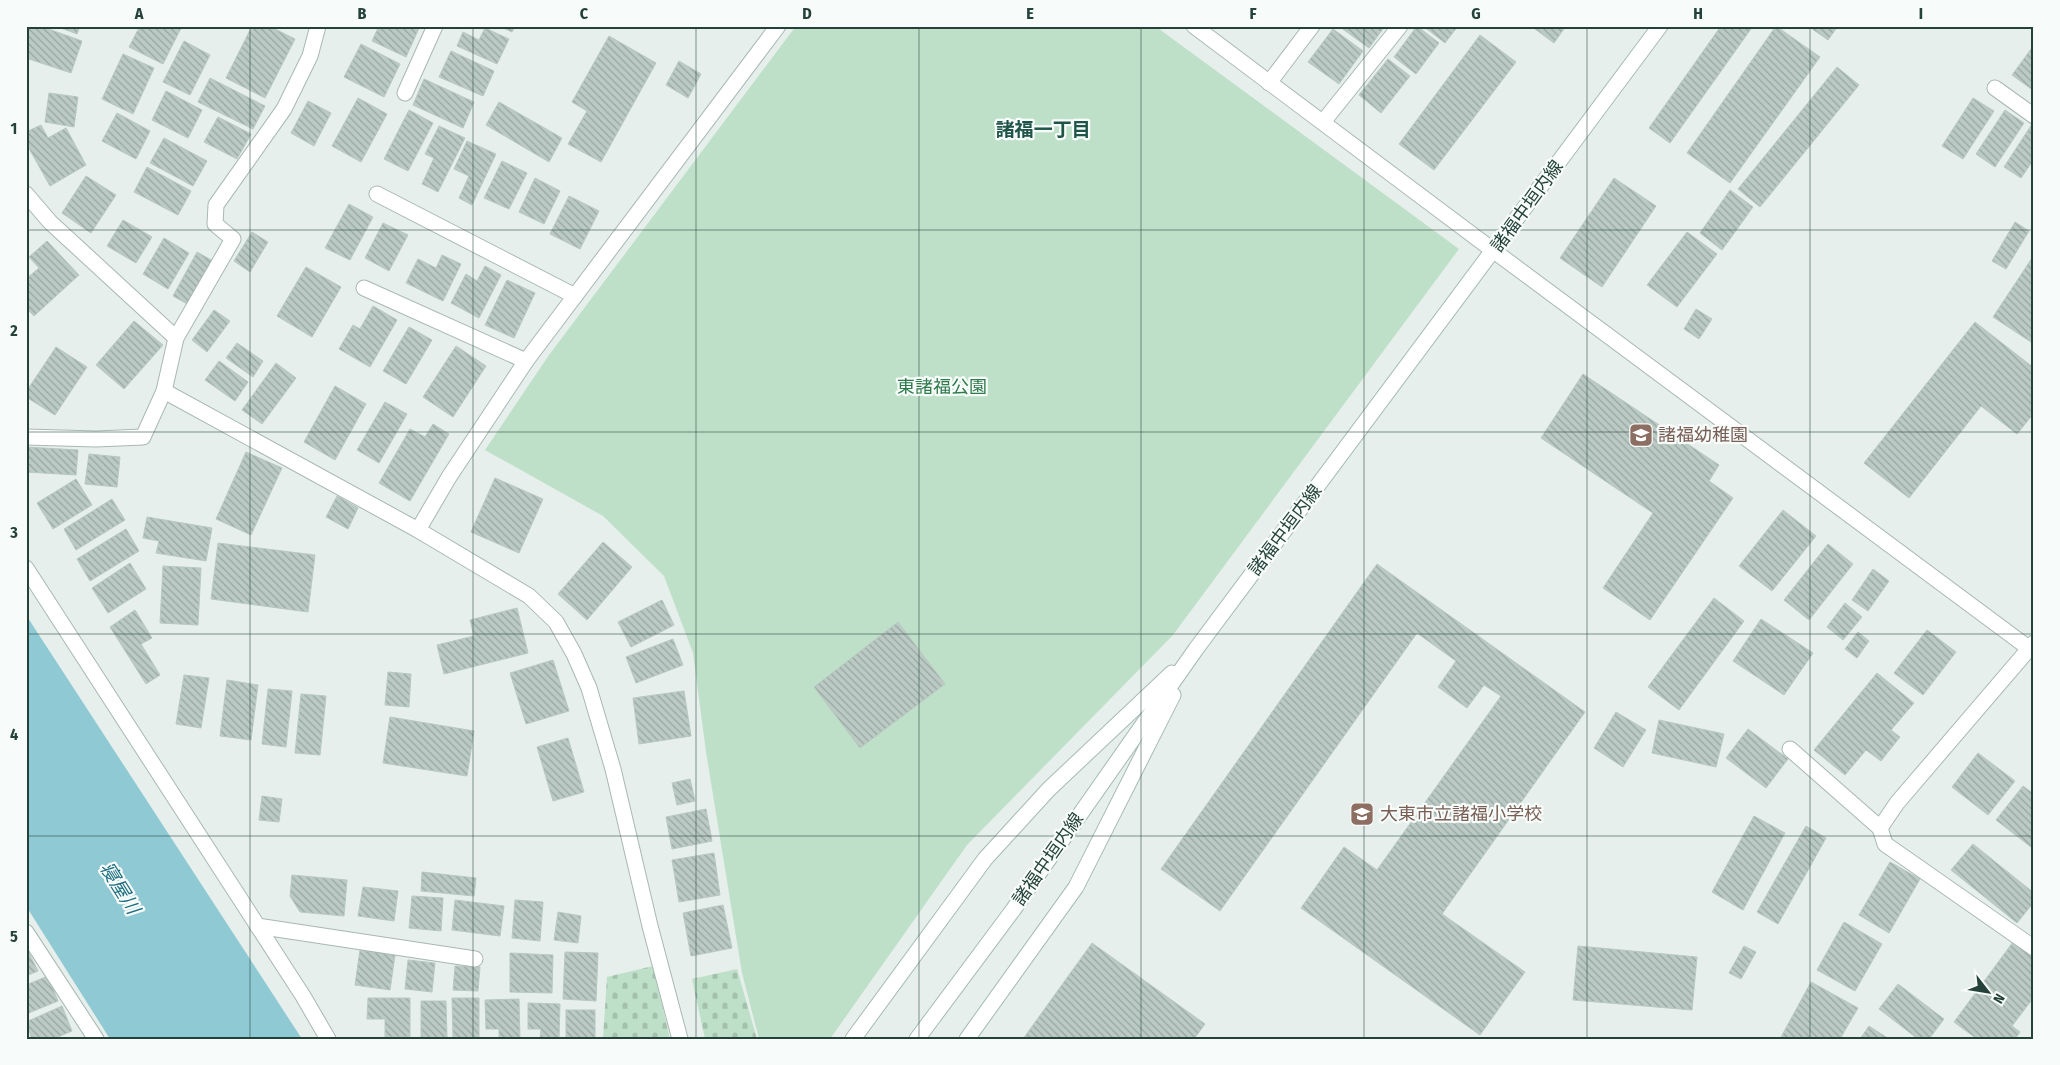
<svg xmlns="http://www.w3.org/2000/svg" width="2060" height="1065" font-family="'Fira Sans Condensed','Noto Sans JP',sans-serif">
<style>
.cemetery{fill:url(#cemetery-stones)}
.park{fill:#bfe0c8}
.water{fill:#8ec9d4}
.building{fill:url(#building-back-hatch);stroke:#b8c9c2}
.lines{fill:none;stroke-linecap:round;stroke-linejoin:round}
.lane-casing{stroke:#a8b8b2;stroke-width:17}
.street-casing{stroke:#a8b8b2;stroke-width:17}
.secondary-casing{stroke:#a4bbb3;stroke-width:17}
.lane{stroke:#fff;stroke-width:15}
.street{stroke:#fff;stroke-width:15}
.secondary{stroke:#fff;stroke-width:15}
.grid{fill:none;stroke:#24423a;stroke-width:1;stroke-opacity:0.55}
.labels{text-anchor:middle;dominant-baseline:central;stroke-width:4.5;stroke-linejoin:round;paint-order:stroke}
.street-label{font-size:18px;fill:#24423a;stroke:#f7fbf9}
.park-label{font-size:18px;fill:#2d7a4b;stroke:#f7fbf9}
.education-label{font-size:18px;fill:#785e54;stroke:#f7fbf9;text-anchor:start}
.neighbourhood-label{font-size:19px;font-weight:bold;fill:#1f5548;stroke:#f7fbf9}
.water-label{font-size:19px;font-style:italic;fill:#1c6f80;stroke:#f7fbf9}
.neatline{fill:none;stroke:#24423a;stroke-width:2}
.grid-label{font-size:16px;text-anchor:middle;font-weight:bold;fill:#24423a}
</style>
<defs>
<pattern id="cemetery-stones" width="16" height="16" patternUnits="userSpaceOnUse" patternTransform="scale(1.25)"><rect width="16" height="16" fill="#bfe0c8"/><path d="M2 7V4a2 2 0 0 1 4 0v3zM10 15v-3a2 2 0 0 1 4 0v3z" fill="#a4c1ad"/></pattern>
<pattern id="building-back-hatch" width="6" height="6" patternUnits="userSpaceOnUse" patternTransform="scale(1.25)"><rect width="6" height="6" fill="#bbcac4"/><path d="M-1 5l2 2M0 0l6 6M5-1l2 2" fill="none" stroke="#98a6a0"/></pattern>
</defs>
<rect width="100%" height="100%" fill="#e6efeb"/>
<g class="cemetery">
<polygon points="653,966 670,1039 603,1039 607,977"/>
<polygon points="737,969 757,1039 705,1039 692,979"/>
</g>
<polygon class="park" points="796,26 1155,26 1459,249 1173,635 967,845 830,1039 759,1039 742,973 706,752 693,653 664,576 603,516 485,450 549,355"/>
<polygon class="water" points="26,615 302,1039 110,1039 26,906"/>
<g class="building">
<polygon points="28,26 40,26 82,41 71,73 26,58"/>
<polygon points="56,26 80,26 77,34"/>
<polygon points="140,26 182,26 163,64 129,47"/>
<polygon points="252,26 269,26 295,39 265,98 226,78"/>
<polygon points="379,26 420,26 406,57 372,41"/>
<polygon points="499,26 515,26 512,32"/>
<polygon points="1341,26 1385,26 1369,48 1340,27"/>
<polygon points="1417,26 1439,43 1416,74 1394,57"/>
<polygon points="1423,26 1458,26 1445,43"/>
<polygon points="1531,26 1566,26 1554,43"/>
<polygon points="1721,26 1753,26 1670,143 1649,128"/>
<polygon points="1776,26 1820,57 1730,183 1687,153"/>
<polygon points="1808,26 1838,26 1828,40"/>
<polygon points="485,28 509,39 497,64 457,46 463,32 479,40"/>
<polygon points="1333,29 1363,51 1339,84 1308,62"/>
<polygon points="1480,35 1516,62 1434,170 1399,144"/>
<polygon points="609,36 656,63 601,162 568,144 587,111 572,102"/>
<polygon points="184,41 210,55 190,95 163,82"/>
<polygon points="361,44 400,64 384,97 344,77"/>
<polygon points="2034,45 2034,91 2012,75"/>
<polygon points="451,51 494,71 483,96 439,77"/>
<polygon points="123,54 154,68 133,114 102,99"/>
<polygon points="1388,59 1410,76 1381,113 1359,95"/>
<polygon points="679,61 701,74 688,98 666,85"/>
<polygon points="1837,67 1859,85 1760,207 1738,189"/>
<polygon points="210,78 265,106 253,129 198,102"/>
<polygon points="424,79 474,102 463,128 413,105"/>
<polygon points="166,91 202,110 188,138 152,120"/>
<polygon points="49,93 78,97 74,127 45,122"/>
<polygon points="358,98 387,114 361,162 332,146"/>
<polygon points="1973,98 1994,111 1963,159 1942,146"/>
<polygon points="308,101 331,113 314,146 291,133"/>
<polygon points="499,102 562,138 549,162 486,125"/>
<polygon points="409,110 433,123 408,171 384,159"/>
<polygon points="2005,110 2024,123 1995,167 1976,154"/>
<polygon points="117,113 150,131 136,159 102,141"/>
<polygon points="218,117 251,134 237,159 204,142"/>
<polygon points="2034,121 2034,159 2021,178 2004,167"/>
<polygon points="41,125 48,138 66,128 86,165 50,186 26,143 26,132"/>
<polygon points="439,126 465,138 438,192 422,184 434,158 425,154"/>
<polygon points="164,138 207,161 193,186 150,163"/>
<polygon points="467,141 496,154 472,205 459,198 469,176 454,169"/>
<polygon points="502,161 527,173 509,209 484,198"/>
<polygon points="147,167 191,191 178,215 134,192"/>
<polygon points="86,176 116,195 91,233 62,213"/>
<polygon points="535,178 560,191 544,224 519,212"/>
<polygon points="1614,178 1656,206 1602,287 1560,258"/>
<polygon points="1730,190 1753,207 1722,250 1700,233"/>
<polygon points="569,196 599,211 580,249 550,234"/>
<polygon points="349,204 373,217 350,260 325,248"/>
<polygon points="123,220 152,237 136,263 107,246"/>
<polygon points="2015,222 2029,231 2006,269 1992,261"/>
<polygon points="383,223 408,235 389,271 365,258"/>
<polygon points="252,232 268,242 250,272 234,261"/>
<polygon points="1687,232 1717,254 1677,307 1647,285"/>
<polygon points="164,238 189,253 168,289 143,274"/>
<polygon points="47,241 79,275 34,316 26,308 26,279 39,268 29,257"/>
<polygon points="197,252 213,261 189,305 173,296"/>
<polygon points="442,255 461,264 443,301 406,283 418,259 436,268"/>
<polygon points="2034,255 2034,344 1993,317"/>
<polygon points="485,266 501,275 479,318 451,303 466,274 477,281"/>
<polygon points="306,267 341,287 312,337 277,316"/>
<polygon points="507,280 535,293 514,338 485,325"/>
<polygon points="373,306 397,320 370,367 339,349 353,325 360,329"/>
<polygon points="1696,309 1712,319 1699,339 1684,329"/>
<polygon points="214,310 230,321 207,352 192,340"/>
<polygon points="134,321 163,345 124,389 96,365"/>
<polygon points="1975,322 2034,368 2034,413 2017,434 1981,406 1909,498 1864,463"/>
<polygon points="409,327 432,340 406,384 383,371"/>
<polygon points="237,343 263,361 253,377 226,358"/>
<polygon points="456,346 486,366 453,417 423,397"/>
<polygon points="56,347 87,367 55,415 26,397 26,392"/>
<polygon points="219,361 248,382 235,401 205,380"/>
<polygon points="276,363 296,378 262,424 242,410"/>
<polygon points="1583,374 1719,465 1709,481 1733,498 1650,620 1603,588 1653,513 1541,438"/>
<polygon points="335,386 366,404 335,460 304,442"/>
<polygon points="385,402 407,414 379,463 357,450"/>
<polygon points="433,424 449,434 410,501 379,483 410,429 425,437"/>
<polygon points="26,447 78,450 76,475 26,472"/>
<polygon points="246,452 282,468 251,535 216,519"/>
<polygon points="89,454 120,457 117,487 85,484"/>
<polygon points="495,478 543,499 519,553 471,532"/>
<polygon points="76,479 92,505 53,529 37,503"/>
<polygon points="337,496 358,508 348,529 326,517"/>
<polygon points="112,499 125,520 76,550 64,529"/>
<polygon points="1783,510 1816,536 1772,591 1739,566"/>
<polygon points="147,517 212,528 206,561 156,553 159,541 143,538"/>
<polygon points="126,529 139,551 90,581 77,559"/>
<polygon points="603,542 632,567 587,620 558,594"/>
<polygon points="218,543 315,555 308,612 211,599"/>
<polygon points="1828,544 1853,564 1809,620 1784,600"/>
<polygon points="130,563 146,589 108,613 92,588"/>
<polygon points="1377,564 1585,712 1442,914 1525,972 1480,1035 1301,908 1344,847 1377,870 1501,696 1484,685 1467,708 1438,687 1456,661 1417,633 1220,911 1161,869"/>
<polygon points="163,566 201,568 198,625 160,623"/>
<polygon points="1873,569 1889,581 1868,611 1852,600"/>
<polygon points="1714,598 1744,621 1679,710 1648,687"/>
<polygon points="662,600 674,625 631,647 618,622"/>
<polygon points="1845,603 1862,617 1843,640 1827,627"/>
<polygon points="517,608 528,653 444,674 437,645 474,636 470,620"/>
<polygon points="135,610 152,638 141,644 160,675 146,684 110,627"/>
<polygon points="1761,619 1813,653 1784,695 1733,661"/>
<polygon points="898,622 945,684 860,748 814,687"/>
<polygon points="1927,630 1956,652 1923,695 1894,673"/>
<polygon points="1858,632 1869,641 1857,658 1845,649"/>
<polygon points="673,639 683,665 636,683 626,657"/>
<polygon points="553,660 569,711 526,724 510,673"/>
<polygon points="388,672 411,674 409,707 385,705"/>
<polygon points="1877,673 1914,703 1891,730 1900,737 1881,761 1866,750 1845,775 1814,750"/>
<polygon points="184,675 209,678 201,728 176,724"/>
<polygon points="227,680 258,685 251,740 220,736"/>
<polygon points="268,689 292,691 286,747 262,744"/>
<polygon points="684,691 691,736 639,744 633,698"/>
<polygon points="301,694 326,696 320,755 295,753"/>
<polygon points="1616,712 1646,730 1623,767 1594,748"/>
<polygon points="390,717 474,731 467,776 383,763"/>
<polygon points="1659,720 1724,734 1716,767 1652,753"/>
<polygon points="1748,729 1788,759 1766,788 1726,758"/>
<polygon points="568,738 584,792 553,801 537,747"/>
<polygon points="1978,753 2015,781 1988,815 1952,787"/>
<polygon points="690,779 695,801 677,805 672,783"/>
<polygon points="2023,786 2034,794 2034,844 2031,847 1996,820"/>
<polygon points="262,796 282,799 279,822 259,820"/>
<polygon points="706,809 712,841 672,849 666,817"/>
<polygon points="1754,816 1785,833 1743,910 1712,892"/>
<polygon points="1806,826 1826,838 1778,924 1757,912"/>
<polygon points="1973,844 2034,893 2034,902 2017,923 1951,870"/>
<polygon points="714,853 720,895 679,902 672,860"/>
<polygon points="1890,862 1920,879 1889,933 1859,915"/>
<polygon points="422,872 476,878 474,896 421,891"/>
<polygon points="292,875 347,880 344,916 300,912 290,896"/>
<polygon points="363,887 398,891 394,921 358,916"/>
<polygon points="412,896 443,898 441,931 409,928"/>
<polygon points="455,900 504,906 500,936 452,930"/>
<polygon points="515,900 543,902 540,941 512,938"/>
<polygon points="723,905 732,948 691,956 683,913"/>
<polygon points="558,912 581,916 578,943 554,940"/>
<polygon points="1844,922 1882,944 1855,991 1817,970"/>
<polygon points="2013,942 2034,957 2034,997 2012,1026 2020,1032 2015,1039 1977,1039 1954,1022"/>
<polygon points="1092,943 1205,1024 1194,1039 1023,1039"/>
<polygon points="1578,946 1697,957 1692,1010 1573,1000"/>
<polygon points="1744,946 1756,952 1741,979 1729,973"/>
<polygon points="26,947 38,971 26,976"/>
<polygon points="360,950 395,955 390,990 355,985"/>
<polygon points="565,952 598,953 596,1001 563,999"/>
<polygon points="510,953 553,955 552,993 510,992"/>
<polygon points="408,960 435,963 432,992 405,989"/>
<polygon points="455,966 480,967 478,991 453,990"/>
<polygon points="48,976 58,1001 26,1014 26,985"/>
<polygon points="1811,982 1858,1008 1840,1039 1780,1039"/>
<polygon points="1898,984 1944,1019 1929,1039 1918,1039 1879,1009"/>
<polygon points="368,998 410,998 410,1037 385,1037 385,1019 367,1019"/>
<polygon points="452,998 479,998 479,1038 453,1038"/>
<polygon points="519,999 520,1039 499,1039 499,1029 486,1029 485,1000"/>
<polygon points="421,1001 446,1001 447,1037 421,1038"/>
<polygon points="528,1003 560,1004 559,1039 540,1039 541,1029 528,1029"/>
<polygon points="62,1006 72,1031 53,1039 32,1039 26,1022"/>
<rect x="566" y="1010" width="29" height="29"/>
<polygon points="1869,1026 1889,1039 1860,1039"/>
</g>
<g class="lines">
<g class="lane-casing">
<g id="lane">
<polyline points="1194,26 1494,251 2030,649"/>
<polyline points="1269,83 1312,26"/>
<polyline points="1995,88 2034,116"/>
<polyline points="405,93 435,26"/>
<polyline points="1323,122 1400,26"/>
<polyline points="377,194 575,296"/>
<polyline points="364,288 526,361"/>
<polyline points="1790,749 1880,828"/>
<polyline points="257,926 475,959"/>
</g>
</g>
<g class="street-casing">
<g id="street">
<polyline points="26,194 50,222 176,338"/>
<polyline points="164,391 418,530 529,596 556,622 574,654 589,688 613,769 650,926 680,1039"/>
<polyline points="26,437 96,439 143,437 164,391 176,338 233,239 215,224 216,205 284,109 310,56 318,26"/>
<polyline points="418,530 449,477 526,361 778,26"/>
<polyline points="26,568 303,996 328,1039"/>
<polyline points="2034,643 1897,803 1880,828 1885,844 2034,948"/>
<polyline points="26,932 96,1039"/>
</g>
</g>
<g class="secondary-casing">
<g id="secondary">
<polyline points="853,1039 985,859 1049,789 1172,673"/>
<polyline points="917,1039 1013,910 1196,649 1660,26"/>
<polyline points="967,1039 1076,887 1173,695"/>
</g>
</g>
<use href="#lane" class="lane"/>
<use href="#street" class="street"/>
<use href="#secondary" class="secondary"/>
</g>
<path class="grid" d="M 250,26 L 250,1039M 473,26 L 473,1039M 696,26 L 696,1039M 919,26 L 919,1039M 1141,26 L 1141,1039M 1364,26 L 1364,1039M 1587,26 L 1587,1039M 1810,26 L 1810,1039M 26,230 L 2034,230M 26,432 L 2034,432M 26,634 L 2034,634M 26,836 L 2034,836"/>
<defs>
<g id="school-square" transform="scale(1.25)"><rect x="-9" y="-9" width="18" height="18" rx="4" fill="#8d6e63" stroke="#f7fbf9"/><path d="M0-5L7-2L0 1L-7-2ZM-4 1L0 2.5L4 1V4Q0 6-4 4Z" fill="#fff"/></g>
</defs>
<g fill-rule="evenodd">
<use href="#school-square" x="1641" y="435"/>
<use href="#school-square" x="1362" y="814"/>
</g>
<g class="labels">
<g class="street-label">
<text transform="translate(1527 206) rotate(-54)">諸福中垣内線</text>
<text transform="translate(1285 530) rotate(-53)">諸福中垣内線</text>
<text transform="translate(1048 859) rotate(-55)">諸福中垣内線</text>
</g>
<g class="park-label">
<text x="942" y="387">東諸福公園</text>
</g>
<g class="education-label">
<text x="1658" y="435">諸福幼稚園</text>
<text x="1380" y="814">大東市立諸福小学校</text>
</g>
<g class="neighbourhood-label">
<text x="1043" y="129">諸福一丁目</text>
</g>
<g class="water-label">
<text transform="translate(120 888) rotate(58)">寝屋川</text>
</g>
</g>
<rect width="2060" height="1065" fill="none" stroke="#f7fbf9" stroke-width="55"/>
<g transform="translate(1988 992) rotate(121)" stroke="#f7fbf9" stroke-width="4" paint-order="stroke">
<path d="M0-4L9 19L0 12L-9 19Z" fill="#24423a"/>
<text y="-8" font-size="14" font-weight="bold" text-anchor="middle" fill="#24423a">N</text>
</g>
<rect x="28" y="28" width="2004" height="1010" class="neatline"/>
<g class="grid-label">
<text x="139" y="19">A</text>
<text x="362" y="19">B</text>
<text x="584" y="19">C</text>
<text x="807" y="19">D</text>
<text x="1030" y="19">E</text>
<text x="1253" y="19">F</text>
<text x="1476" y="19">G</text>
<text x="1698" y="19">H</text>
<text x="1921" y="19">I</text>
<text x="14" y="134">1</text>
<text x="14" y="336">2</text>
<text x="14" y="538">3</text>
<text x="14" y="740">4</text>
<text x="14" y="942">5</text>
</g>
</svg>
